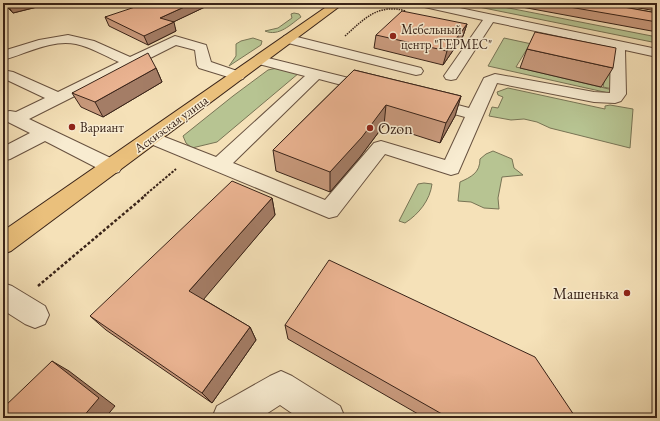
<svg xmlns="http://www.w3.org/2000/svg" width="660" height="421" font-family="'EB Garamond',serif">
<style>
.green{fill:#b7c492;stroke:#787455}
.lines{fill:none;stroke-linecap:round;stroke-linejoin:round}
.minor-casing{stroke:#685240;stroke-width:2}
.major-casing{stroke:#392318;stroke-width:2}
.path-far2{stroke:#392318;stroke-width:1.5;stroke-dasharray:1.5 1;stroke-linecap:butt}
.path-far1{stroke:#392318;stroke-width:2;stroke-dasharray:2.5 1.5;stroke-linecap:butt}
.path{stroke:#392318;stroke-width:2.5;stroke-dasharray:3 2;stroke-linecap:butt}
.minor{fill:#f8ecd1;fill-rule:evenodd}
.major{fill:#eac07c;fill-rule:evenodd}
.wall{fill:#c99a7d;stroke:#392318}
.shaded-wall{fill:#a47d66;stroke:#392318}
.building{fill:#eab391;stroke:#392318}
.poi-dot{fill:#8f2418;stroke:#f8ecd1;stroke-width:1.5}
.labels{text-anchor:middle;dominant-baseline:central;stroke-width:3;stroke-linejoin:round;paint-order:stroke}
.far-poi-label{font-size:13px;fill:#392318;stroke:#f8ecd1;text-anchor:start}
.far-street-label{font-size:13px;fill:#392318;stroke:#f8ecd1}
.poi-label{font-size:16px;fill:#392318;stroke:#f8ecd1;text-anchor:start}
</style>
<rect width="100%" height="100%" fill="#f5e1b8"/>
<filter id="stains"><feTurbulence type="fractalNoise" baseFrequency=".005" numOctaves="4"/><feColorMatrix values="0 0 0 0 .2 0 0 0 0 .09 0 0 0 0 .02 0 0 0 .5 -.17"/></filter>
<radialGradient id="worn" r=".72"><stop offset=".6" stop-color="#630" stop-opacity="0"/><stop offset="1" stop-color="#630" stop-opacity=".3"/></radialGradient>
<g class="green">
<polygon points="459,3 483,3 657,37 657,43"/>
<path d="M 294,13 L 299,14 L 301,17 C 291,24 279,37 265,31 L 278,28 L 292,18 L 291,14 Z"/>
<polygon points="253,38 262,41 261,45 229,66 236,56 236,44 241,41"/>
<polygon points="504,38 615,62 613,89 603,87 607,67 527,49 516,67 613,90 613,94 488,66"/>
<polygon points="277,68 299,73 217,142 192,148 186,143 183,136 233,96 268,70"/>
<polygon points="508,88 605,109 605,106 610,105 633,109 630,148 550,128 537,122 524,119 511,120 489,116 492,107 498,108 503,97 498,95 497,92"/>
<path d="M 493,151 L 512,159 L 514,168 L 523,175 L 502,177 L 498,198 L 499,209 L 484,208 L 471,202 L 458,201 L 460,182 C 471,177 480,173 480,159 L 486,154 Z"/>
<path d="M 424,183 L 432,184 C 430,200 419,214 405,223 L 399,221 L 418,184 Z"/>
</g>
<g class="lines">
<g class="minor-casing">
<g id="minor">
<polygon points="415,3 436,3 657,49 657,57 625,50 626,94 621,101 615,103 594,102 497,83 458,173 451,175 385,154 337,216 329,218 146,142 143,138 146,134 152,132 216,157 305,76 255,63 253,60 255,57 260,56 377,85 380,88 377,91 372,93 319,79 233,163 325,200 374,143 381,141 445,160 465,117 422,105 420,102 422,99 428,97 469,108 484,78 495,74 594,92 610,93 611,47 493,22 456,79 451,80 446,79 444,76 483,20 420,6"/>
<path d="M 68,35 L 94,41 L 130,57 L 175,36 L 206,45 L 211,62 L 243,73 L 245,76 L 243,79 L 238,80 L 199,68 L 197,65 L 195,50 L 176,45 L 29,119 L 119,162 L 122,167 L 119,172 L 112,174 L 105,172 L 45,141 L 10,159 L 3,161 L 3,147 L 30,133 L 8,122 L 3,122 L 3,112 L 10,111 L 16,112 L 45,98 L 7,80 L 3,81 L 3,72 L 8,71 L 13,72 L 58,92 L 119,62 C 105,56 91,47 76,44 C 51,39 26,54 3,60 L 3,51 L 39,40 Z"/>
<polygon points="289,35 421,68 423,71 421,74 416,75 284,42 283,39 284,36"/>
<polygon points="3,283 12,286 45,306 49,315 45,324 35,328 25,324 3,310"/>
<polygon points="281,371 292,376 340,406 345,418 299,418 280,405 260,418 212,418 217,406 270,376"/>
</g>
</g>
<g class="major-casing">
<polygon id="major" points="332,3 344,3 11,251 3,254 3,231"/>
</g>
<path class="path-far2" d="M 345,36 C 364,19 378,3 406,11"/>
<polyline class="path-far1" points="144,196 176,169"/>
<polyline class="path" points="38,286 146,195"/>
<use href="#minor" class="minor"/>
<use href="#major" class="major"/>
</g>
<g class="wall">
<polygon points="3,3 53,3 13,13"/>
<polygon points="500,3 601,3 657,13 657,32"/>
<polygon points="608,3 657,3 657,11"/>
<polygon points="207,6 173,22 176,31 148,45 109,26 105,17"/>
<polygon points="467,24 463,36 443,65 374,48 376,35"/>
<polygon points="527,49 613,68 601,87 520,68"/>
<polygon points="156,68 162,82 103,117 81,107 72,93"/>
<polygon points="354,70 461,96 455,116 440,143 384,125 360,157 330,192 276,171 273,150"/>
<polygon points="272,198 275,215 203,299 250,327 256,340 212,403 106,330 90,316"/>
<polygon points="285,325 576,418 425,418 288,339"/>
</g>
<g class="shaded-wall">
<polygon points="22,3 53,3 13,13 8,6"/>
<polygon points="193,3 206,3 207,6 165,26 174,22 176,31 148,45 144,36 160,18"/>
<polygon points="467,24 463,36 443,65 447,51"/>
<polygon points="156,68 162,82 103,117 95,102"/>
<polygon points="461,96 455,116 440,143 446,123"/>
<polygon points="386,105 384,125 360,157 330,192 330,172"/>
<polygon points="272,198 275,215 198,306 189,291"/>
<polygon points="250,327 256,340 212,403 202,393"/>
<polygon points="52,361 69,371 115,406 105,418 82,418"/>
</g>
<g class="building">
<polygon points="5,3 22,3 8,6"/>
<polygon points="147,3 193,3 160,18 174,22 144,36 105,17"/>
<polygon points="546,3 601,3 657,13 657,22"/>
<polygon points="402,11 467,24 447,51 376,35"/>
<polygon points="535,32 616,48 613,68 527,49"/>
<polygon points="148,53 156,68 95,102 72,93"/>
<polygon points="354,70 461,96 446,123 386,105 362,137 330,172 273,150"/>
<polygon points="232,181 272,198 189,291 250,327 202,393 90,316"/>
<polygon points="329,260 535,357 576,418 449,418 285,325"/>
<polygon points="52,361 99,398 82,418 3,418 3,408"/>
</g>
<g class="poi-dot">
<circle cx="393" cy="36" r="4"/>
<circle cx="72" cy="127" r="4"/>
<circle cx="370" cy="128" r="4"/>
<circle cx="627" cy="293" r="4"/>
</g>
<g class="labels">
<g class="far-poi-label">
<text x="401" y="29">Мебельный<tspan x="401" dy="15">центр "ГЕРМЕС"</tspan></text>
<text x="80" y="127">Вариант</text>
</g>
<g class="far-street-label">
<text transform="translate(171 124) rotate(-36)">Аскизская улица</text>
</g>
<g class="poi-label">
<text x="378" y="128">Ozon</text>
<text x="619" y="293" text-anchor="end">Машенька</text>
</g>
</g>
<rect width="660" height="421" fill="none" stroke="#f5e1b8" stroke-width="16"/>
<rect x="4" y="4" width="652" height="413" fill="none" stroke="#392318" stroke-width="2"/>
<rect x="8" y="8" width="644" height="405" fill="none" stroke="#392318"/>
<rect width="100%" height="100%" filter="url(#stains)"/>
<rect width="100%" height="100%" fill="url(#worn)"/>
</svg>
